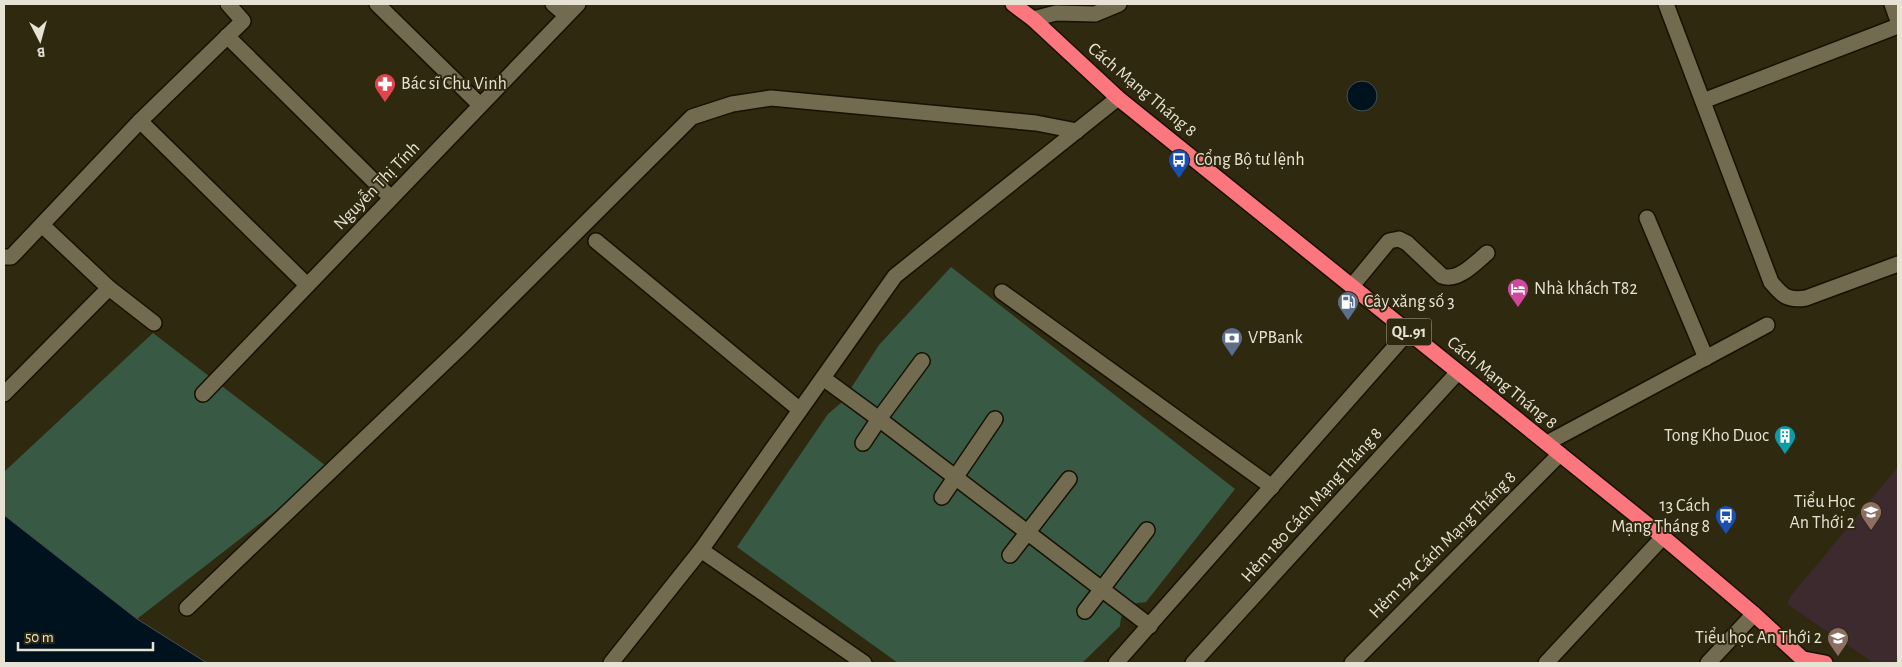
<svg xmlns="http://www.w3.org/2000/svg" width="1902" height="667" font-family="'Alegreya Sans',sans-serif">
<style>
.education{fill:#3d2a2f}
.green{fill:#385a45}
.water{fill:#00121e;stroke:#455155}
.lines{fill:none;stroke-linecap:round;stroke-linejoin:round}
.minor-casing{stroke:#171100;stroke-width:18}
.highway-casing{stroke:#171100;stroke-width:18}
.minor{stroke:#726b50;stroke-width:15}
.highway{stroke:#fb767d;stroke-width:15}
.labels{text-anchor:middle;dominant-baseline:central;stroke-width:4;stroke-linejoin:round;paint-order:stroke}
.shield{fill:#2f290f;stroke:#b0ab99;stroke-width:1}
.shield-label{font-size:16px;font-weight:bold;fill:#e7e3d4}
.poi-label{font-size:18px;fill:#e7e3d4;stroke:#2f290f;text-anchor:start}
.street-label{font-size:18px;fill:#e7e3d4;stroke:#2f290f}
</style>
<rect width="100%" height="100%" fill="#2f290f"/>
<polygon class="education" points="1898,467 1898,663 1874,663 1787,604 1791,596"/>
<g class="green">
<path d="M 951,267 L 1235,489 L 1146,602 C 1127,604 1122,606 1120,626 L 1082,663 L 898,663 L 737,547 L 828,414 L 842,402 L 879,345 Z"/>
<polygon points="153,333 330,469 137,619 4,515 4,472"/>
</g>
<g class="water">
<circle cx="1362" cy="96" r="15"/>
<polygon points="4,515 137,619 207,663 4,663"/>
</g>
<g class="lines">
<g class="minor-casing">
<g id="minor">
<polyline points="377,4 480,105"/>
<polyline points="553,4 566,15"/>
<path d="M 1666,4 L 1771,282 C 1783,296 1787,301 1806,298 L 1898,264"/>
<polyline points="1892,4 1898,21"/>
<polyline points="1033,19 1056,13 1095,14 1119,4"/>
<polyline points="227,36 391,198"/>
<polyline points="1703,101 1898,26"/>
<polyline points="140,121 307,285"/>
<polyline points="1647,218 1706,358"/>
<polyline points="596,241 800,410"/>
<polyline points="4,257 11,257 14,254 140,121 243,21 228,4"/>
<path d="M 1352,286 L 1389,241 L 1399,239 L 1407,243 L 1442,276 C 1458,282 1475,263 1487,253"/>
<polyline points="109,288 154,323"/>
<polyline points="1002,292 1272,487"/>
<polyline points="922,361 879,419 1150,626"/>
<polyline points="823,378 879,419 863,443"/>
<polyline points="4,394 109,288 42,225"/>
<polyline points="203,394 578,4"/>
<polyline points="1547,443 1767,325"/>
<polyline points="942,497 995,419"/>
<polyline points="701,550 864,663"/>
<polyline points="1010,555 1069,479"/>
<polyline points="187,608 465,343 692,117 732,104 771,98 1036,123 1077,131"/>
<polyline points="1085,611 1147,530"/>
<polyline points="611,663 701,550 895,276 1118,98"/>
<polyline points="1116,663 1408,332"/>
<polyline points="1193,663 1458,372"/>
<polyline points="1352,663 1560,454"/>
<polyline points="1546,663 1663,537"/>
<polyline points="1708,663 1754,614"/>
</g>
</g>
<g class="highway-casing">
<g id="highway">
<polyline points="1013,4 1033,19 1118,98 1663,537 1754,614 1807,663"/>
<polyline points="1804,659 1825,663"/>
</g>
</g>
<use href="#minor" class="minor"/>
<use href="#highway" class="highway"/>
</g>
<defs>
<g id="pharmacy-pin" transform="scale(1.125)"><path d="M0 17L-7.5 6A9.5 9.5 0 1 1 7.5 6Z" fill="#e0444e" stroke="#2f290f"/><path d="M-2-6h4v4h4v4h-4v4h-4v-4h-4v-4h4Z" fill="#fff"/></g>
<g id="bus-pin" transform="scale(1.125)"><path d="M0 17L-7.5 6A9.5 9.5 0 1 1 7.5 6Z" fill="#1a4fb4" stroke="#2f290f"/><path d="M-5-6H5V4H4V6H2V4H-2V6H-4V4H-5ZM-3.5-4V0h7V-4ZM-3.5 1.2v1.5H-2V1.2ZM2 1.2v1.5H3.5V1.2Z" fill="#fff"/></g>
<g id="hotel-pin" transform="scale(1.125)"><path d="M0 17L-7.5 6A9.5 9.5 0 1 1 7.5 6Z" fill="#d1479c" stroke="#2f290f"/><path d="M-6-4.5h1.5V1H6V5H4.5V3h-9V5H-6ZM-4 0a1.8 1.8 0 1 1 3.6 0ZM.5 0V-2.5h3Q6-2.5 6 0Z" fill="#fff"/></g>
<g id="fuel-pin" transform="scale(1.125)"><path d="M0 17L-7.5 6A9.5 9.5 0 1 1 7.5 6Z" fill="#5c6f8a" stroke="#2f290f"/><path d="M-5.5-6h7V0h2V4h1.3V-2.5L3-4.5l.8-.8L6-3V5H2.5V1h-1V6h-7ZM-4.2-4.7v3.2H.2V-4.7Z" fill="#fff"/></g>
<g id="bank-pin" transform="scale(1.125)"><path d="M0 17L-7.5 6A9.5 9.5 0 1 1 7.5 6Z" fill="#5c6f8a" stroke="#2f290f"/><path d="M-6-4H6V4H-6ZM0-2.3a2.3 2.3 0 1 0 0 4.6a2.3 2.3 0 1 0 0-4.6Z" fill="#fff"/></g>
<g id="building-pin" transform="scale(1.125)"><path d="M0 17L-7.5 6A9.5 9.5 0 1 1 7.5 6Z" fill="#0f9aa8" stroke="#2f290f"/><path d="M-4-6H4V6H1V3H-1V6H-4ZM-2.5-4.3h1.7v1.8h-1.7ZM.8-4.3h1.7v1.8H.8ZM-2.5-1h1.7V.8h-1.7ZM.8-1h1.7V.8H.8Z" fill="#fff"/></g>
<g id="school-pin" transform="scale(1.125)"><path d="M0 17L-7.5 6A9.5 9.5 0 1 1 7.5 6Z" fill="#8d6e63" stroke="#2f290f"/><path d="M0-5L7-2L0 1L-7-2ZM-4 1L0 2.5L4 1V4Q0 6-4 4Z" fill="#fff"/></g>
</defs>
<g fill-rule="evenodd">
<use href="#pharmacy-pin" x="385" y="84"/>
<use href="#bus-pin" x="1179" y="160"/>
<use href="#hotel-pin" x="1518" y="289"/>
<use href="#fuel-pin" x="1348" y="302"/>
<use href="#bank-pin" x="1232" y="338"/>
<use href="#building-pin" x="1785" y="436"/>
<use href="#school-pin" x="1871" y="512"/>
<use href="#bus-pin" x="1726" y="516"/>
<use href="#school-pin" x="1838" y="638"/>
</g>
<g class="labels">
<rect class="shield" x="1386.5" y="318.5" width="45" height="27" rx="4"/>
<g class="shield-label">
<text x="1409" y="332">QL.91</text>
</g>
<g class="poi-label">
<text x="401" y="84">Bác sĩ Chu Vinh</text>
<text x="1195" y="160">Cổng Bộ tư lệnh</text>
<text x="1534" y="289">Nhà khách T82</text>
<text x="1364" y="302">Cây xăng số 3</text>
<text x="1248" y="338">VPBank</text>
<text x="1769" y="436" text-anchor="end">Tong Kho Duoc</text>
<text x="1855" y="502" text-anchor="end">Tiểu Học<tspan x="1855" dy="21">An Thới 2</tspan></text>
<text x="1710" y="506" text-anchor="end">13 Cách<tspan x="1710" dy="21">Mạng Tháng 8</tspan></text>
<text x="1822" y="638" text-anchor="end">Tiểu học An Thới 2</text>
</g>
<g class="street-label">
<text transform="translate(1142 90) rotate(40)">Cách Mạng Tháng 8</text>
<text transform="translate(377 186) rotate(-46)">Nguyễn Thị Tính</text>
<text transform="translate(1502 383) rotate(39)">Cách Mạng Tháng 8</text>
<text transform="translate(1312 505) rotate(-48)">Hẻm 180 Cách Mạng Tháng 8</text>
<text transform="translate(1443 545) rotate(-45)">Hẻm 194 Cách Mạng Tháng 8</text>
</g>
</g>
<rect width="1902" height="667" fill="none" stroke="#e7e3d4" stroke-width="10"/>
<g transform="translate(40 40) rotate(174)" stroke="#2f290f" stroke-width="4" paint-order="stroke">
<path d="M0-4L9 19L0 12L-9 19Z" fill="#e7e3d4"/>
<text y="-8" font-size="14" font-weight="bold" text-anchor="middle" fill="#e7e3d4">B</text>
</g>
<path d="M18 642v8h135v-8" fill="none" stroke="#e7e3d4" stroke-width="2.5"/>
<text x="25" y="642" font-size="15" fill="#e7e3d4" stroke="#2f290f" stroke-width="4" paint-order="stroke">50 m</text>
</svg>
